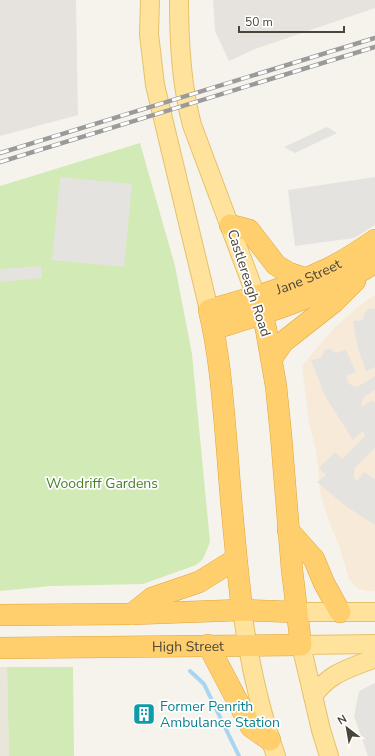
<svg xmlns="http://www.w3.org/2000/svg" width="375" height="756" font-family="'Nunito Sans',sans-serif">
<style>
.residential{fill:#eae5da}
.commercial{fill:#f7ead8}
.industrial{fill:#e6e2dd}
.green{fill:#d2eab5}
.parking{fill:#e5e3e0}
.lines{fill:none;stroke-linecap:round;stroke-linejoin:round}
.stream{stroke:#a9d4f2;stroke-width:4}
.major-casing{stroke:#e6c16a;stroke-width:20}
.highway-casing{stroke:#e0a43c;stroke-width:22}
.major{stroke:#ffe39c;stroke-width:18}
.highway{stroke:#ffcf6e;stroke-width:21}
.rail-casing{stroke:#9a9a9a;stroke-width:4.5}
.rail{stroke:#fff;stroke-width:3;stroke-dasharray:9;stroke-linecap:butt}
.labels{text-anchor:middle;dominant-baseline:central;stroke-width:3.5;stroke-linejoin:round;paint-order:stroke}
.street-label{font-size:14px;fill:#4b4439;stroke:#fff}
.park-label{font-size:14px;fill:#4a7f2a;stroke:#fff}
.culture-label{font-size:14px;fill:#0d838f;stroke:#fff;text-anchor:start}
</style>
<rect width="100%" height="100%" fill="#f6f3ec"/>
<polygon class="residential" points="0,667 7,667 9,756 0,756"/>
<polygon class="commercial" points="375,295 375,591 366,591 357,588 349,579 339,545 329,522 320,491 316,449 309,423 302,366 333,329 359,306"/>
<g class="industrial">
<polygon points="0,0 76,0 78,115 0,136"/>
<polygon points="213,0 375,0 375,8 255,49 229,61 215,31"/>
</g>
<g class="green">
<polygon points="140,143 175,266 192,354 210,542 203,559 196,565 143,584 51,586 0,591 0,186"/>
<polygon points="7,667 73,667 74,756 9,756"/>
</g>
<g class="parking">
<polygon points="327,127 337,133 295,153 284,147"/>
<polygon points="60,177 132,184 124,267 52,260"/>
<polygon points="375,177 375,225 354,238 295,246 288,190"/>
<polygon points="41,266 42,278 0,282 0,269"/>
<polygon points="369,308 375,309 375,367 366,371 358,349 353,321 363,320 364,314"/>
<polygon points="326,349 330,349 336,353 346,350 356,372 346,376 348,382 351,385 355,387 359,386 375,376 375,390 365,396 361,403 362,407 372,400 375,403 375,448 355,468 354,473 354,478 357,481 364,472 375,479 375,525 347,507 317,482 326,475 319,468 335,452 342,459 365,436 363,431 353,440 325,396 311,360 321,358 324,351"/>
<polygon points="375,683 375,756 368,756 354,716 359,691"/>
</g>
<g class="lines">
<polyline class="stream" points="190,671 204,684 239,756"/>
<g class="major-casing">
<g id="major">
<polyline points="150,0 149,34 155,85 209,310"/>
<path d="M 179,0 C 179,42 181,84 192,125 L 256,296"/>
<path d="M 242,610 C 249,660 259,708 276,756"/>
<polyline points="296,612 375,612"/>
<path d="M 313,696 C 330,672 349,669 375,658"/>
<polyline points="329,756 321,730 301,645 375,644"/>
</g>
</g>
<g class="highway-casing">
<g id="highway">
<polyline points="230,225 249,230 276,265 289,273 307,279"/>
<path d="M 214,329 C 259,315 304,302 346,279 C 356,274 366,269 375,262"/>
<polyline points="272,358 283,342 334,302 355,281"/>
<polyline points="288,530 314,559 324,583 340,612"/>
<path id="s1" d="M 242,610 C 236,557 231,503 227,449 C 223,403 220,356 209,310 C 248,299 288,288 325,270 C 343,262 359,251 375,240"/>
<polyline points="132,614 152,598 199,582 236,559"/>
<polyline points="0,615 132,614 242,610 296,612"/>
<polyline points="208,645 251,727 270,740"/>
<path id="s2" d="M 0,648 L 301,645 L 292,570 L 281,435 L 276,386 L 266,329 L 256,296"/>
</g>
</g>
<use href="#major" class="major"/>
<use href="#highway" class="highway"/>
<g class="rail-casing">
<g id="rail">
<polyline points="0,153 375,38"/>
<polyline points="0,162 375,47"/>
</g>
</g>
<use href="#rail" class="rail"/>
</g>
<defs>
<g id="building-square" transform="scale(1.15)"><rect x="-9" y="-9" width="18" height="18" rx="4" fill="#0f9aa8" stroke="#fff"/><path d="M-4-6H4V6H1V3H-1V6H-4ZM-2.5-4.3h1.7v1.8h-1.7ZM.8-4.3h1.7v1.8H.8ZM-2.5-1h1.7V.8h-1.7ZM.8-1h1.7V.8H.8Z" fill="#fff"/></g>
</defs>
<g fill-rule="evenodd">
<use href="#building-square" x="144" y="714"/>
</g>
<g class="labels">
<g class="street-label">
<text stroke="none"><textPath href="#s1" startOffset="407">Jane Street</textPath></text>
<text transform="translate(249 283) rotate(72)">Castlereagh Road</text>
<text stroke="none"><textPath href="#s2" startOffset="188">High Street</textPath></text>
</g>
<g class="park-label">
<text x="102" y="483">Woodriff Gardens</text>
</g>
<g class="culture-label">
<text x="160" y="706">Former Penrith<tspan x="160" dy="16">Ambulance Station</tspan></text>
</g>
</g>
<g transform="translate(347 728) rotate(329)" stroke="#ffffff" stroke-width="3" paint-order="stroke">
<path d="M0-3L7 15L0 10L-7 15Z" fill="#4b4439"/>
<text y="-6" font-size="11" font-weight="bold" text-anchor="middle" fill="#4b4439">N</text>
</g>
<path d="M239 26v6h105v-6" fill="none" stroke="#4b4439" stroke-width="2"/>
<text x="245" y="26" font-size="12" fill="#4b4439" stroke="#ffffff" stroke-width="3" paint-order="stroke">50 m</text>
</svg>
